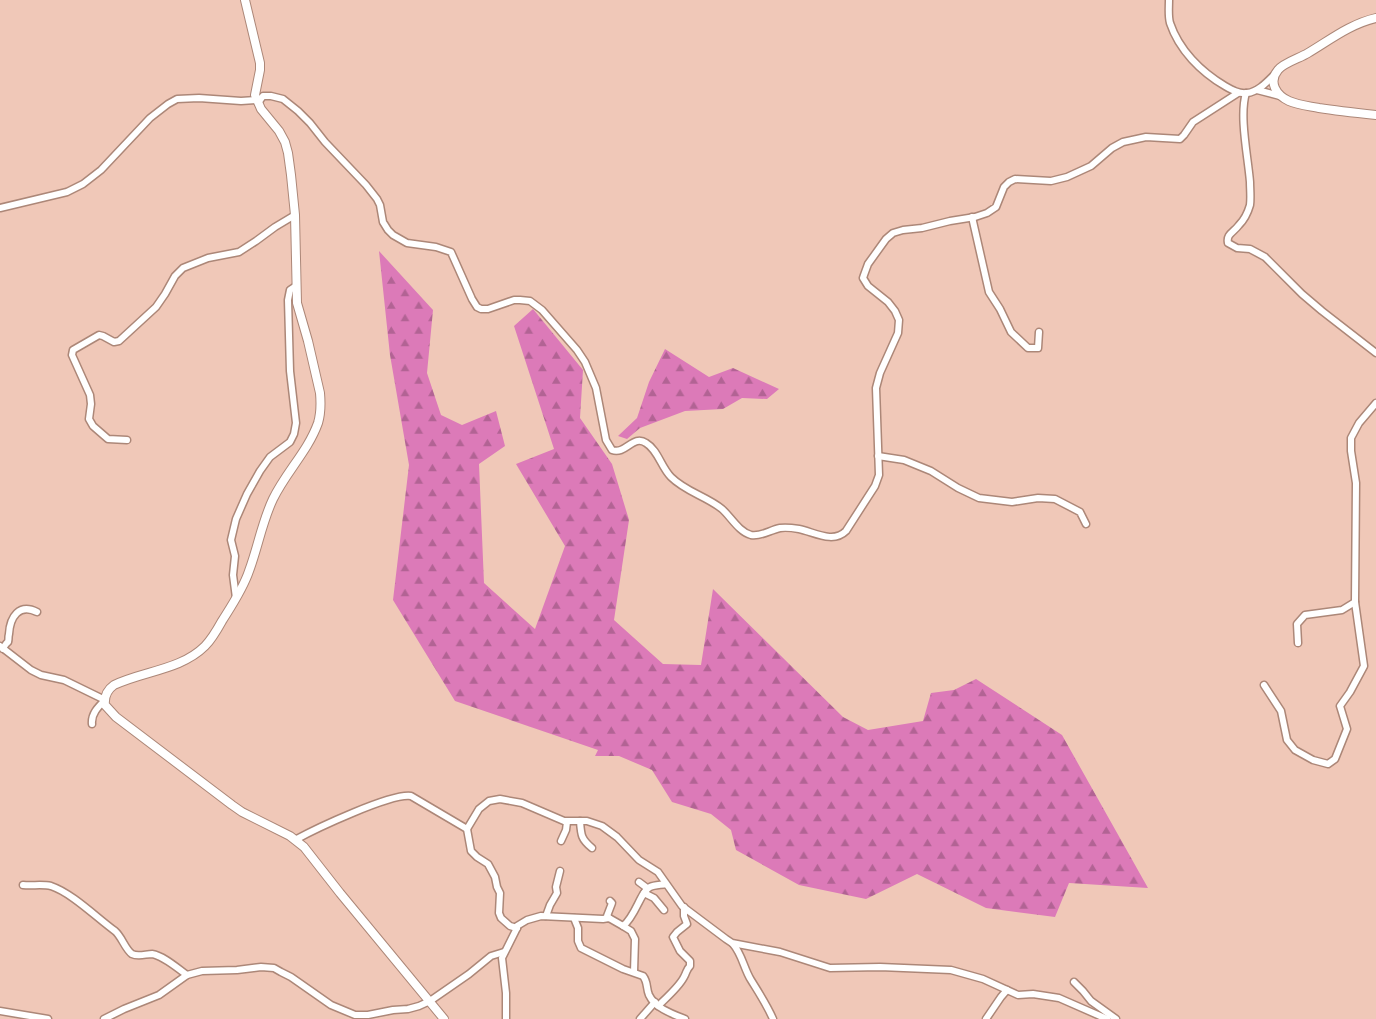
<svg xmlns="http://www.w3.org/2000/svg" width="1376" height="1019" font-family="'Sofia Sans Condensed',sans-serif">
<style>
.forest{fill:url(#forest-firs)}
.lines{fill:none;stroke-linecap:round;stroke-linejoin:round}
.minor-casing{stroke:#ac8778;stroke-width:9}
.tertiary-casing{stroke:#ac8778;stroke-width:10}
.minor{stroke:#fff;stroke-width:6}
.tertiary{stroke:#fff;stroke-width:8}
</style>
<defs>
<pattern id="forest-firs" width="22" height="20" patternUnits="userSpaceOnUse" patternTransform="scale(1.25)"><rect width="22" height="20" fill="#dc7ab8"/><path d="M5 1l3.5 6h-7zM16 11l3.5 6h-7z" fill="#b26394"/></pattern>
</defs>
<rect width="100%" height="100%" fill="#f0c8b8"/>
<g class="forest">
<polygon points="379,251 433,310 427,373 441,415 462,425 496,411 505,446 479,464 484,583 535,629 565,546 516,464 554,449 514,326 533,309 583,370 580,418 612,464 629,520 614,620 663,664 701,665 713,589 843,717 868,730 923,721 931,693 954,690 976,679 1062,735 1148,888 1069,883 1055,917 986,908 917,874 866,899 799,885 736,850 731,830 711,814 672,802 652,770 619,756 595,756 598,750 455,701 393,600 409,465 390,355"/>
<polygon points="665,349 709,377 733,368 779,389 767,399 742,398 723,409 685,411 640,428 627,439 618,436 637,418 649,382"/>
</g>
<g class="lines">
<g class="minor-casing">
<g id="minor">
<path d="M 1169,0 C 1169,8 1168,16 1170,23 C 1179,50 1201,72 1225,86 C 1232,90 1239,94 1247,93 C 1258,92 1267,82 1275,74"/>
<polyline points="1257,90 1280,96"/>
<path d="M 1246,93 C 1239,116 1248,157 1250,182 C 1250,189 1251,197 1250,205 C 1248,212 1244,220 1239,225 C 1234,232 1226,234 1228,243 L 1237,248 L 1250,249 L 1265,257 L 1302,294 L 1322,311 L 1376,353"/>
<path d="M 258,103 L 263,96 L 271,96 L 283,99 L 298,111 L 310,123 L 325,142 L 366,185 L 377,199 L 380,205 L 383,222 L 388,230 L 393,235 L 407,243 L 436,247 L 451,252 L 472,299 L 477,307 L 481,309 L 488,309 L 514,300 L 520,300 L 530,301 L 542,310 L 577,350 L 585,362 L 596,388 L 606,440 L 612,450 C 626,455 633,434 646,443 C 658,450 661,467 671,477 C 686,492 706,496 722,509 C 731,517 739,532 751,535 C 761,537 770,530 780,528 C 786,527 793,528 799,529 C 814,532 833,544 846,531 L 875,486 L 879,475 L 876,388 L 880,373 L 898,333 L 899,320 L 895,311 L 888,302 L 868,286 L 863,278 L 864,275 L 868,264 L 886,239 L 893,233 L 903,230 L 922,228 L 950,221 L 975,217 L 987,213 L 996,207 L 1004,187 L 1009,182 L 1015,179 L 1051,181 L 1067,177 L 1091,166 L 1112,148 L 1123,142 L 1146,137 L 1180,139 L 1184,135 L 1193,122 L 1238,93"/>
<polyline points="0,208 67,192 83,184 101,170 150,118 168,104 177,99 199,98 241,101 256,100"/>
<polyline points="972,217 989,292 1000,309 1011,332 1028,348 1038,348 1039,332"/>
<polyline points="127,440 108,439 93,426 89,419 91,404 90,395 72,355 73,350 99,335 103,336 114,342 119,341 156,307 165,294 175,276 183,268 208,258 239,252 256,241 275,227 295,215"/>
<polyline points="878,456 904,460 931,471 958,488 979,498 1012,502 1038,498 1055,499 1080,512 1086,524"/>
<polyline points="236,598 233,575 235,556 231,540 236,519 247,494 260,471 270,457 290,442 294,434 296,423 290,371 288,300 290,290 296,286"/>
<polyline points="1298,643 1297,624 1305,615 1342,610 1355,602 1356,483 1351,451 1351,438 1359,423 1376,403"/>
<path d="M 0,646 L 31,670 L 41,675 L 64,680 L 105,700 C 98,707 91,714 92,724"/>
<path d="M 3,649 C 3,648 7,642 8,642 C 9,638 8,638 9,634 C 10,617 19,603 37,612"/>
<polyline points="1264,685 1281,711 1287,740 1295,750 1313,760 1328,764 1335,759 1347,729 1340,706 1350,692 1364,666 1355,602"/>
<path d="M 580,821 C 581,835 581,839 592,848"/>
<polyline points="467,829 479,809 489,801 500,799 522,803 564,821 587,821 602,826 617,837 639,860 658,872 682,906 726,939 732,943 780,952 830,968 880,967 951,970 983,979 1018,995 1033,994 1059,998 1107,1019"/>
<path d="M 295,840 C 315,829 391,793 411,796 L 467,829 L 471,851 L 477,857 L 488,864 L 495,877 L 497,887 L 500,893 L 499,913 L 501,918 L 510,926 L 517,928 L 502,958 L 506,993 L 506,1019"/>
<polyline points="561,841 566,830 567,822"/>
<polyline points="639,882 647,888"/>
<path d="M 23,885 C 32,886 42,884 51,886 C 72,893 97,918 115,931 C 122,937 125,949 132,954 C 138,957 146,954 152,954 C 164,956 177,968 187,975"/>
<polyline points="644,893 654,898 664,910"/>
<polyline points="546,916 550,905 557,893 556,887 560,871"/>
<path d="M 574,918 L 578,928 L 578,941 L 581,948 L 623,969 L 643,976 C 648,982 646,988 649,995 C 655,1008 672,1014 685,1019"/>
<polyline points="609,918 607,916 612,903 610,901"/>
<polyline points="623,926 631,931 635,939 634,972"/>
<path d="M 517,928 L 517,926 L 527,920 L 541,916 L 603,919 L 609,918 L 623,926 C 636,916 640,892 650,887 C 654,885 661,885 666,884"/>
<path d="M 733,944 C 742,954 744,969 751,980 C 759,993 767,1005 773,1019"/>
<polyline points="1074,982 1083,991 1091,1001 1116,1019"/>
<path d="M 658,1006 C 666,998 679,987 684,977 C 687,972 686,970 690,966 L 690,961 L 680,951 L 673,937 L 677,932 L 687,924 L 684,916 L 684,907"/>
<polyline points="0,1011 48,1019"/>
<polyline points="104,1019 124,1009 159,995 187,975 202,971 237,970 261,967 274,968 281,972 291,977 331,1005 355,1015 368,1015 393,1010 408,1009 419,1006 430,1001 469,974 491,956 504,952"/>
<polyline points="640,1019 655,1002"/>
<polyline points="986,1019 1001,997 1007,990"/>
</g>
</g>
<g class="tertiary-casing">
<g id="tertiary">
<path d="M 245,0 L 260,63 L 260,70 L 255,95 L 261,109 L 279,131 L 285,142 L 288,153 L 291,175 L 295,215 L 297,303 L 308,341 L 320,393 C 321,404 321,413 318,423 C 308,451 286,472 273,499 C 262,522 258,547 249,571 C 243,589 232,605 222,621 C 217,630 212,639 205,646 C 181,670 143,671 114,685 C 107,690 104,696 105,705 L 116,717 L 232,805 L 242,812 L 290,836 L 304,847 L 340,893 L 444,1019"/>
<path d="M 1376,18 C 1350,24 1330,40 1308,53 C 1300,58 1283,63 1278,70 C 1268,82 1276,95 1289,101 C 1298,105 1309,106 1319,108 C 1338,111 1357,113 1376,115"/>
</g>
</g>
<use href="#minor" class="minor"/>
<use href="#tertiary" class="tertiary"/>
</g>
</svg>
